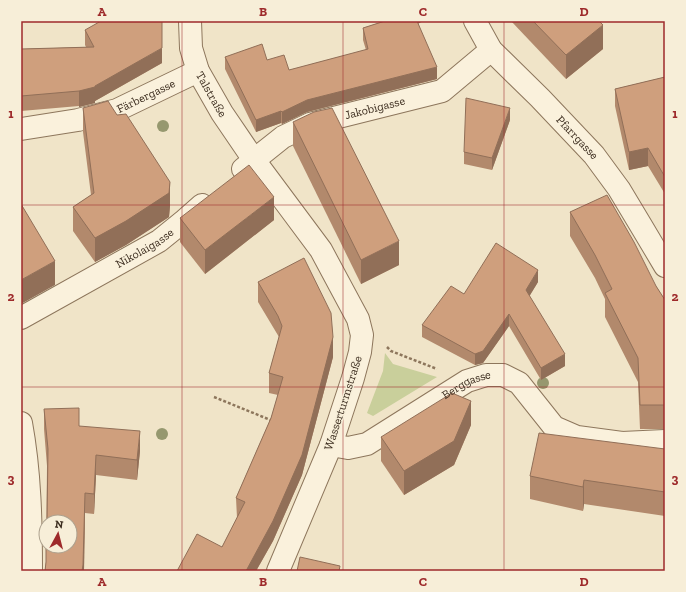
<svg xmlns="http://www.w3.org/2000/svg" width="686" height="592" font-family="'Zilla Slab',serif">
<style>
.green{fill:#c9cf9b}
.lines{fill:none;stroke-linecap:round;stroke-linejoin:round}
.street-casing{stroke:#8d765c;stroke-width:24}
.path{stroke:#8d765c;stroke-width:2.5;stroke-dasharray:3 2;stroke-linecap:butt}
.street{stroke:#faf1dc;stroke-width:22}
.tree{fill:#96986f}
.wall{fill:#b2896c}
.shaded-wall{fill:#916f58}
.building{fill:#cf9f7d;stroke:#916f58}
.grid{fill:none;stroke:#9e2a2b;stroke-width:1;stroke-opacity:0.55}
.labels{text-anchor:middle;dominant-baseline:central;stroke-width:3;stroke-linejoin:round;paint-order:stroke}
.street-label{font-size:12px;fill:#3d2e20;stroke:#f7eed8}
.neatline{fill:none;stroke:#9e2a2b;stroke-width:1.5}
.grid-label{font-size:13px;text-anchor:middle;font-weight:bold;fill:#9e2a2b}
</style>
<rect width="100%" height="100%" fill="#f0e4c8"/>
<polygon class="green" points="385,353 393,364 437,377 373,416 367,413 383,371"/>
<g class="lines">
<g class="street-casing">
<g id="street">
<path id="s1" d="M 190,21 L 191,48 L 198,71 L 222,113 L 254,160 L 321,250 L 358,319 L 362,335 L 360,352 L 353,378 L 331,445 L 278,571"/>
<path id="s2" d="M 475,21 L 491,50 L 540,98 L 594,155 L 619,189 L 643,229 L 665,266"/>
<path id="s3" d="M 21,129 L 78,120 L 117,110 L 198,71"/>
<path id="s4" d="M 243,169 L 283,137 L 310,124 L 442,91 L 491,50"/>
<path id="s5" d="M 21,318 L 159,241 L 185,220 L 202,205"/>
<path d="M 21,423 C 30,472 31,522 31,571"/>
<path id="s6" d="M 331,445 L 348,448 L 367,444 L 467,381 L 486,375 L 503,375 L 519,383 L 554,427 L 577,437 L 622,443 L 665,441"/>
</g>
</g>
<g class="path">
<polyline points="387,347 391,351 437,369"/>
<polyline points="214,397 273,421"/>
</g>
<use href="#street" class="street"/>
</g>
<g class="tree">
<circle cx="163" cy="126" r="6"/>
<circle cx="543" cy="383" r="6"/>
<circle cx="162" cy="434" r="6"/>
</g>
<g class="wall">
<polygon points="380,21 423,21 418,23 437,79 307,112 282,124 281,123 256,132 225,69 225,57 267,60 289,70 366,50 363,40 363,28 381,22"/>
<polygon points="511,21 599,21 603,49 566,79"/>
<polygon points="85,30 162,63 95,101 95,103 79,107 79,106 21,111 21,49 86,47 85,45"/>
<polygon points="665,77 665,194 648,166 629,170 615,106 615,89"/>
<polygon points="83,108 170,206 169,217 126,245 95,262 73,231 73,207 91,195 83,132"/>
<polygon points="510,120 492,170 464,164 464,152"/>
<polygon points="293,122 399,265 361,284 293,146"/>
<polygon points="570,212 656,286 665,300 665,429 640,429 638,382 605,317 605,299 595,278 570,236"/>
<polygon points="180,218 274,220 205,274 180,242"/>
<polygon points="258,282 333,357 302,475 273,541 256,571 177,571 222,547 237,518 236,498 271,418 278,395 269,393 269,373 279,337 258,302"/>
<polygon points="538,282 529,296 565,366 541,380 509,326 483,363 475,365 422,337 422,325 464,294"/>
<polygon points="44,409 79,426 140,451 137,480 96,475 94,514 85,513 84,571 45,571 46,562 47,466 44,429"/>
<polygon points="471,425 454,465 404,495 381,461 381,437"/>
<polygon points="665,449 665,516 584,504 583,511 530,499 530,476"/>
</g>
<g class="shaded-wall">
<polygon points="414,21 423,21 414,26"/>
<polygon points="603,25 603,49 566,79 566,55"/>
<polygon points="162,48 162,63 95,101 95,103 79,107 79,91 95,86"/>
<polygon points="437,67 437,79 307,112 282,124 282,112 307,100"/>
<polygon points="510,108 510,120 492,170 492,158"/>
<polygon points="281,111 281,123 256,132 256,120"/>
<polygon points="648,148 648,166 629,170 629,152"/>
<polygon points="170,182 170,206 169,217 126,245 95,262 95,238"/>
<polygon points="274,197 274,220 205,274 205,250"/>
<polygon points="399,241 399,265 361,284 361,260"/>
<polygon points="55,261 55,285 21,304 21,280"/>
<polygon points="538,270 538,282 526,302 526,290"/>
<polygon points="509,314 509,326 483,363 475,365 475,354"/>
<polygon points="333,337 333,357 302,475 273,541 256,571 246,571"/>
<polygon points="565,354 565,366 541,380 541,368"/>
<polygon points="471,401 471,425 454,465 404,495 404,471"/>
<polygon points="140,431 140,451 137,480 137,460"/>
<polygon points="96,455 96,475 94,514 94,494"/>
<polygon points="584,480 584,504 583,511 583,487"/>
<polygon points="85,493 84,571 82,571"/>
</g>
<g class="building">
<polygon points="101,21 162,21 162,48 95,86 95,87 79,91 21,96 21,49 94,47 85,30"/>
<polygon points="385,21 417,21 437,67 307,100 282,112 281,111 256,120 225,57 262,44 267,60 284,55 289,70 368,49 363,28"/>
<polygon points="533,21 599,21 603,25 566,55"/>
<polygon points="665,77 665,177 648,148 629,152 615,89"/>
<polygon points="466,98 510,108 492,158 464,152"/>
<polygon points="108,101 117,115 126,114 170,182 169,193 126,221 95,238 73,207 94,193 83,108"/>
<polygon points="332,108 399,241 361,260 293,122 314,112"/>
<polygon points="249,165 274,197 205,250 180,218"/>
<polygon points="607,195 634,242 656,286 665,300 665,405 640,405 638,358 605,293 612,289 595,255 570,212"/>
<polygon points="21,204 55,261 21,280"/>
<polygon points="496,243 538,270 526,290 565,354 541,368 509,314 483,351 475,354 422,325 451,286 464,294"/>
<polygon points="304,258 331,313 333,337 302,455 273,521 246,571 177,571 197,534 222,547 245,502 236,498 271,418 283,377 269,373 282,326 278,316 258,282"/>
<polygon points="452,393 471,401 454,441 404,471 381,437"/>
<polygon points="79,408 79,426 140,431 137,460 96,455 94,494 85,493 83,565 82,571 45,571 46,562 46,546 70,546 70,522 47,522 48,449 44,409"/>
<polygon points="539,433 665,449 665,492 584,480 583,487 530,476"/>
<polygon points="300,557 340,566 339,571 297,571"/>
</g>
<path class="grid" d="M 182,21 L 182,571M 343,21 L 343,571M 504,21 L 504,571M 21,205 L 665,205M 21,387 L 665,387"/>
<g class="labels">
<g class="street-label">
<text stroke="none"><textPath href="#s1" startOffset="78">Talstraße</textPath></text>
<text stroke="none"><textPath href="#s3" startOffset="130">Färbergasse</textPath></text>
<text stroke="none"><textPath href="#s4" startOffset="148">Jakobigasse</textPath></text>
<text stroke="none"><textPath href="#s2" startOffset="156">Pfarrgasse</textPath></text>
<text stroke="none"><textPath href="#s5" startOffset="142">Nikolaigasse</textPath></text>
<text stroke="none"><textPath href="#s6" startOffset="153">Berggasse</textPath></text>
<text transform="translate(343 403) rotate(-72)">Wasserturmstraße</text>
</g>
</g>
<rect width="686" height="592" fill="none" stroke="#f7eed8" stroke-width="44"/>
<g transform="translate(58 534) rotate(7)"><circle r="19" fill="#f7eed8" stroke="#ada18e"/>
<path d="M0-3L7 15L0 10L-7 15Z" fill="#9e2a2b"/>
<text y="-6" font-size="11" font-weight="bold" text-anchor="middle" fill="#3d2e20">N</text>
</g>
<rect x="22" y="22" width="642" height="548" class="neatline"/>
<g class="grid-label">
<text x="102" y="16">A</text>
<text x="263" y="16">B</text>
<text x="423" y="16">C</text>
<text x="584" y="16">D</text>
<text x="11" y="118">1</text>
<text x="675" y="118">1</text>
<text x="11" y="301">2</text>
<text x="675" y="301">2</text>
<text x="11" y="483">3</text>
<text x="675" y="483">3</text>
<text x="102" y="586">A</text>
<text x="263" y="586">B</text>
<text x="423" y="586">C</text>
<text x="584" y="586">D</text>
</g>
</svg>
